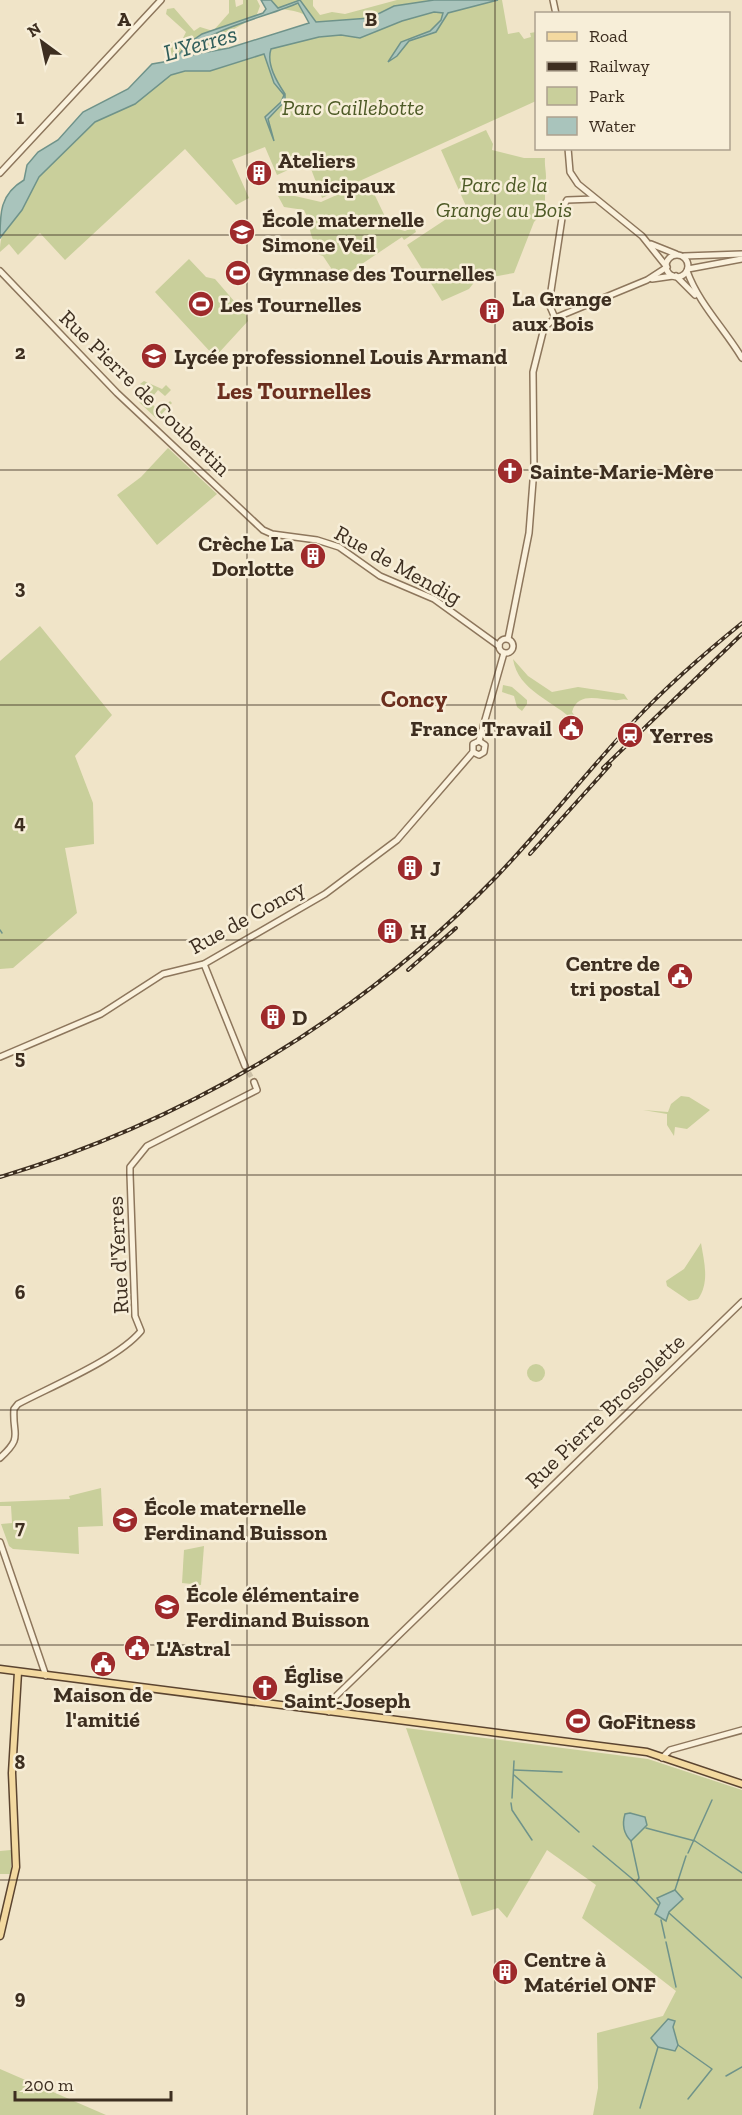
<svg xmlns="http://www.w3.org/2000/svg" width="742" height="2115" font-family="'Zilla Slab',serif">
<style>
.green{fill:#c9cf9b}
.water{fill:#a9c4bc;stroke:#6f938a;stroke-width:1.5;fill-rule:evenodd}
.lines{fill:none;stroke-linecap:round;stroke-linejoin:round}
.stream{stroke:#6f938a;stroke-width:1.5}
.minor-tunnel{stroke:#ccc0a6;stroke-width:5;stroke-dasharray:5 2.5;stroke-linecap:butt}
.minor-casing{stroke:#8d765c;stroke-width:8}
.major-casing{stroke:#5b4430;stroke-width:9}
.minor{stroke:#faf1dc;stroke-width:5}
.major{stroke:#f3d9a0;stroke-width:6}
.rail-casing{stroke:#3d2e20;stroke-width:4}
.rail{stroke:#f7eed8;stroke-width:1.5;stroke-dasharray:4.5;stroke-linecap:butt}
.grid{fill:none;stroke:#3d2e20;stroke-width:1.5;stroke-opacity:0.55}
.labels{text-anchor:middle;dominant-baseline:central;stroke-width:5;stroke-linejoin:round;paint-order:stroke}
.park-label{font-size:22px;font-style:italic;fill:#4d5a26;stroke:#f7eed8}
.poi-label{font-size:22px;font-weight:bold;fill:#3d2e20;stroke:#f7eed8;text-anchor:start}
.street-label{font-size:22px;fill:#3d2e20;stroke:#f7eed8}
.water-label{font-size:24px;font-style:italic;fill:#2f5d5a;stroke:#f7eed8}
.neighbourhood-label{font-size:24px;font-weight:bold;fill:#6b2e1e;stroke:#f7eed8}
.grid-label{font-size:20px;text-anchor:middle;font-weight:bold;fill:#3d2e20;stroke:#f7eed8;stroke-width:5;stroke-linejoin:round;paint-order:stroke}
</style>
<rect width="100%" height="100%" fill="#f0e4c8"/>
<g class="green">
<polygon points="229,0 235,0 236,7 243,4 243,0 257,0 260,6 256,17 208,43 211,46 220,46 222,54 170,59 166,45 175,40 181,42 186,32 166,14 167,9 174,8 194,31 200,27 213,31 229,13"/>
<path d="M 271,0 L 313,0 L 313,6 L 320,15 L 332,12 L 345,14 L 397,0 L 441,0 L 376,21 L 308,26 L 310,19 C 302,9 281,11 270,5 Z"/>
<path d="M 491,0 L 502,0 L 508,34 L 519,32 L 524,39 L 531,37 L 530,33 L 536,32 L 536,101 L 322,198 L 308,161 L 277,175 L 265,147 L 232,160 L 249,198 L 236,205 L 185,149 L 65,260 L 40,233 L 18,255 L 9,244 L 0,252 C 0,230 9,221 20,203 C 59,144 118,99 181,70 L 319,36 Z"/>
<path d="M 486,130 L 493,144 L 492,150 L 524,158 L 545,158 C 544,170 549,178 543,188 L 545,192 L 545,210 L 534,222 L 514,273 L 476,280 L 469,289 L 442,301 L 407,245 L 466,206 L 441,150 Z"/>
<path d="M 368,181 L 390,227 L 405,231 L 414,227 L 416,232 L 404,240 L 402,237 L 335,282 L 329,274 L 331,268 L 323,256 L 314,253 L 317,246 C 308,235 311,223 304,210 L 284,207 L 278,196 L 295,196 L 321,202 Z"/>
<polygon points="189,259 206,277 215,279 247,316 248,321 215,357 155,292"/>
<polygon points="144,381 162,389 166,385 171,390 165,396 158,390 149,401 160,412 170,401 172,403 157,419 140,403 134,392 136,390 145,398 148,395 140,384"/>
<polygon points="168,448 217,494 157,545 117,495 141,477"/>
<polygon points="40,626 112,715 75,756 93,803 94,844 65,848 77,913 13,968 0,969 0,661"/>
<path d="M 513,659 L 528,676 L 552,692 L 578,687 L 624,694 L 628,700 C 622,698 620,701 614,700 C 599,700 578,691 572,712 L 577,719 L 574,721 C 554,701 518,691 513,659 Z"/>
<polygon points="503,685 512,687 527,700 527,704 522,711 517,707 514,696 502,692"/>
<polygon points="681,1096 689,1097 710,1110 687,1129 675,1127 674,1136 667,1125 667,1114 643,1110 668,1112 671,1104"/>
<path d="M 701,1243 C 704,1262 710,1282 698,1299 L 689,1301 L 667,1286 L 666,1281 L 684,1269 Z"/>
<circle cx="536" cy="1373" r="9"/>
<polygon points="101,1488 103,1526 78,1527 79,1554 13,1549 9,1546 1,1524 12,1523 11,1506 0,1506 0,1502 70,1499 69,1496"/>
<polygon points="204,1546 201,1585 182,1583 184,1550"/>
<polygon points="406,1728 648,1759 742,1790 742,2115 593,2115 598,2088 597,2033 663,2016 676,1991 582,1918 596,1885 547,1850 507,1918 498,1908 472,1916"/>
<polygon points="11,1850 11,1874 0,1874 0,1851"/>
<polygon points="0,2069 106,2115 0,2115"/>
</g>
<g class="water">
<path d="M 261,0 L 271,0 L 278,8 L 300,0 L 316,22 L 370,18 L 394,6 L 434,0 L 498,0 L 448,13 L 436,32 L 409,41 L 397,56 L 388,62 L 401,42 L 430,31 L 441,20 L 443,13 L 434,12 L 402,21 L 360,38 L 341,35 L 319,37 L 271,49 C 266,64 277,82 285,94 L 285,101 L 268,119 L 274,141 L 265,117 L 281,102 L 284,95 L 274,83 L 264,54 L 210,71 L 185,71 L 171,75 L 135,104 L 95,122 L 39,177 L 22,210 L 0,238 C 0,213 0,194 24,180 L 27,165 L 38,152 L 58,140 L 83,112 L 128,89 L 152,64 L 175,60 L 186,45 L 202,34 L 263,13 L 266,9 ZM 298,3 L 309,23 L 229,48 L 186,56 C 199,31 270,16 298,3 Z"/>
<path d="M 630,1813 L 645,1817 L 647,1825 L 631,1841 C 624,1834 622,1824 625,1814 Z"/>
<polygon points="675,1890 683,1899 669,1912 666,1921 655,1914 660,1903 657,1898"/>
<polygon points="668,2019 675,2021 673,2027 678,2045 675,2051 658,2047 651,2038"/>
</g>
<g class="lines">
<g class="stream">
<polyline points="0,930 2,933"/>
<polyline points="514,1770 562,1772"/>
<polyline points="514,1775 579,1832"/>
<polyline points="512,1798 514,1761"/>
<polyline points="511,1803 512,1810 532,1840"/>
<polyline points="646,1828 695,1841 742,1873"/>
<polyline points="631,1841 639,1878 637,1881"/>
<polyline points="593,1846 636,1882 658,1905"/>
<polyline points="688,1853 712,1800"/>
<polyline points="675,1890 686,1856"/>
<polyline points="669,1913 742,1978"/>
<polyline points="661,1920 665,1938"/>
<polyline points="666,1942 676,1987"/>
<polyline points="678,2045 712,2069 688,2099"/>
<polyline points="726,2076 742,2067"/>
<polyline points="640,2108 658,2047"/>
</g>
<polyline class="minor-tunnel" points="245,1066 254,1082"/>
<g class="minor-casing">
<g id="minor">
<polyline points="553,0 556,14"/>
<polyline points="568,148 570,172 578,184 642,236 666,266"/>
<polyline points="0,173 161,0"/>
<polyline points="651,244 676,254"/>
<circle cx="677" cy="266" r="11"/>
<polyline points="684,256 742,254"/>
<polyline points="688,269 742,259"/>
<polyline points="0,271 117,393 263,530 272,534 317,540 339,547 380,576 434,599 499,646"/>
<path d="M 687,271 C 699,304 724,328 742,358"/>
<polyline points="676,276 695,295"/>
<polyline points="652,279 673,276"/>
<polyline points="555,318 549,304 564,205 567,200 595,199"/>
<circle cx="506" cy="646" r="7"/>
<polyline points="508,639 529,533 534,468 533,372 544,328 555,318 647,280 667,267"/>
<polyline points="473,752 479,755 484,752 485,745 479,741"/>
<polyline points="204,964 245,1066"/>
<polyline points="0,1057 101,1014 163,974 204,964 325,894 397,840 473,752 473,744 479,741 504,653"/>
<path d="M 0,1458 C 24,1436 12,1436 14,1409 L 18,1404 C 52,1386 118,1359 141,1331 L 135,1316 L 130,1174 L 130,1167 L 147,1146 L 257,1090 L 254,1082"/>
<polyline points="0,1542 46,1676"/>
<polyline points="329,1712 333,1699 742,1302"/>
<polyline points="662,1758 670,1750 742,1730"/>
</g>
</g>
<g class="major-casing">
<g id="major">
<polyline points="0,1669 647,1752 742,1784"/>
<polyline points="0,1936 16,1867 12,1773 18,1672"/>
</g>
</g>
<use href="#minor" class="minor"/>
<use href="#major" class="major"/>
<g class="rail-casing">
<g id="rail">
<polyline points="603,768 742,634"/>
<polyline points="530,854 610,765"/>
<polyline points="408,970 456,928"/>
<path d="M 0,1177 C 187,1121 360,1017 496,877 C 545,826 588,770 637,718 C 669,684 705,653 742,623"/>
</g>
</g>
<use href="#rail" class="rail"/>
</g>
<path class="grid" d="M 247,0 L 247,2115M 495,0 L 495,2115M 0,235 L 742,235M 0,470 L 742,470M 0,705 L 742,705M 0,940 L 742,940M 0,1175 L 742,1175M 0,1410 L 742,1410M 0,1645 L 742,1645M 0,1880 L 742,1880"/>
<defs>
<g id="building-disc" transform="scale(1.35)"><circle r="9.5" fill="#9e2a2b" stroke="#f7eed8"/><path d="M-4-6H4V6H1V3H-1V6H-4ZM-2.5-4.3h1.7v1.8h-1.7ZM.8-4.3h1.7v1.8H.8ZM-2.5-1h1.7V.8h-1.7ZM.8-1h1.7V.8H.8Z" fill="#fff"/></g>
<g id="school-disc" transform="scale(1.35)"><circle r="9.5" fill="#9e2a2b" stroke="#f7eed8"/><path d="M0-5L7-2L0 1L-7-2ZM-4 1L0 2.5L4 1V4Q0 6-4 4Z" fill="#fff"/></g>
<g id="stadium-disc" transform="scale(1.35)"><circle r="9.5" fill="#9e2a2b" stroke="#f7eed8"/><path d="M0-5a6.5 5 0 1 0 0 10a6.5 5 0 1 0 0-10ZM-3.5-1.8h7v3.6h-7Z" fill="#fff"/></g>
<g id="church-disc" transform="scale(1.35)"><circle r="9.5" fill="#9e2a2b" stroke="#f7eed8"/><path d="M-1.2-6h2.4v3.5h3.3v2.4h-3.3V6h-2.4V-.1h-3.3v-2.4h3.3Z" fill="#fff"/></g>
<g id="civic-disc" transform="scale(1.35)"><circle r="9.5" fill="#9e2a2b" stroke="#f7eed8"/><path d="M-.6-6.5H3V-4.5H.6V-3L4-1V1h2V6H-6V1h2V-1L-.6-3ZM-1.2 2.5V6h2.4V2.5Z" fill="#fff"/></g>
<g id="station-disc" transform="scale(1.35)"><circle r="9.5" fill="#9e2a2b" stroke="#f7eed8"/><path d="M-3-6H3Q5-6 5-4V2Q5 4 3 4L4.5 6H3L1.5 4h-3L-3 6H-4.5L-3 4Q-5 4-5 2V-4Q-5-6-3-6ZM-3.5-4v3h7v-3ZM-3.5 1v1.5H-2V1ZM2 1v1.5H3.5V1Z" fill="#fff"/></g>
</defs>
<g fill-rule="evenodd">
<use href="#building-disc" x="259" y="173"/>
<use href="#school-disc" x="242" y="232"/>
<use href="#stadium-disc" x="238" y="273"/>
<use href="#stadium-disc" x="201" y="304"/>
<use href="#building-disc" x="492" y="311"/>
<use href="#school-disc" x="154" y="356"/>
<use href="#church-disc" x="510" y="471"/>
<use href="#building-disc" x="313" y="556"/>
<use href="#civic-disc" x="571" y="728"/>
<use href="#station-disc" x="630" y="735"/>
<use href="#building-disc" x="410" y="868"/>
<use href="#building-disc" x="390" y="931"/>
<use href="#civic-disc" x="680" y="976"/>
<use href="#building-disc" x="273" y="1017"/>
<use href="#school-disc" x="125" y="1520"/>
<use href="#school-disc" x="167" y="1607"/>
<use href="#civic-disc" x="137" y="1648"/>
<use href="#civic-disc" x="103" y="1664"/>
<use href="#church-disc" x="265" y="1688"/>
<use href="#stadium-disc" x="578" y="1721"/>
<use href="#building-disc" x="505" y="1972"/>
</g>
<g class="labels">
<g class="park-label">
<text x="353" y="107">Parc Caillebotte</text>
<text x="504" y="184">Parc de la<tspan x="504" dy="25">Grange au Bois</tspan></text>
</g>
<g class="poi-label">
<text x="278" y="160">Ateliers<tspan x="278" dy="25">municipaux</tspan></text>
<text x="262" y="219">École maternelle<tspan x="262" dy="25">Simone Veil</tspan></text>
<text x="258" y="273">Gymnase des Tournelles</text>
<text x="512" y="298">La Grange<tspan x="512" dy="25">aux Bois</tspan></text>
<text x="220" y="304">Les Tournelles</text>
<text x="174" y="356">Lycée professionnel Louis Armand</text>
<text x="530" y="471">Sainte-Marie-Mère</text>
<text x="294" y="543" text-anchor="end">Crèche La<tspan x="294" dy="25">Dorlotte</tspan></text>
<text x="552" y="728" text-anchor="end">France Travail</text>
<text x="650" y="735">Yerres</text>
<text x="430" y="868">J</text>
<text x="410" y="931">H</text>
<text x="660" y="963" text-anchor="end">Centre de<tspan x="660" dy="25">tri postal</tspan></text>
<text x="292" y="1017">D</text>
<text x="144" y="1507">École maternelle<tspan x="144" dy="25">Ferdinand Buisson</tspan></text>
<text x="186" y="1594">École élémentaire<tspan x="186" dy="25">Ferdinand Buisson</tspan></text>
<text x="156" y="1648">L'Astral</text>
<text x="284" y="1675">Église<tspan x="284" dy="25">Saint-Joseph</tspan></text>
<text x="103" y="1694" text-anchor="middle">Maison de<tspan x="103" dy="25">l'amitié</tspan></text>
<text x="598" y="1721">GoFitness</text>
<text x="524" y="1959">Centre à<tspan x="524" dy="25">Matériel ONF</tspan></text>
</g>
<g class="street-label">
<text transform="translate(145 393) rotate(44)">Rue Pierre de Coubertin</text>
<text transform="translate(398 565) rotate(29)">Rue de Mendig</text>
<text transform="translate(247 917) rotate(-29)">Rue de Concy</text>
<text transform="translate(118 1255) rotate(-93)">Rue d'Yerres</text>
<text transform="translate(605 1411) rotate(-44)">Rue Pierre Brossolette</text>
</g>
<g class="water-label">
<text transform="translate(200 43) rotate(-16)">L'Yerres</text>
</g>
<g class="neighbourhood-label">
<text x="294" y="390">Les Tournelles</text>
<text x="414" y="698">Concy</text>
</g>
</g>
<g class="grid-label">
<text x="124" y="26">A</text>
<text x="371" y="26">B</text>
<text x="20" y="124">1</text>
<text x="20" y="359">2</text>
<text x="20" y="594">3</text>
<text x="20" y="829">4</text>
<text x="20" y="1064">5</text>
<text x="20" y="1299">6</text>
<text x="20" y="1534">7</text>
<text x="20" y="1769">8</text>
<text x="20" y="2004">9</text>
</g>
<rect x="535" y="12" width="195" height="138" fill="#f7eed8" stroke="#ada18e" stroke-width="1.5"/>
<rect x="547" y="32" width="30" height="9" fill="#f3d9a0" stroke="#ada18e" stroke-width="1.5"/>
<text x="589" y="42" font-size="18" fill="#3d2e20">Road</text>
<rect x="547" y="62" width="30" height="9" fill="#3d2e20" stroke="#ada18e" stroke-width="1.5"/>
<text x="589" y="72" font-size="18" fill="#3d2e20">Railway</text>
<rect x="547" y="87" width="30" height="18" fill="#c9cf9b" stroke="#ada18e" stroke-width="1.5"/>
<text x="589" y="102" font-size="18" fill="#3d2e20">Park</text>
<rect x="547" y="117" width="30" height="18" fill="#a9c4bc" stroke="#ada18e" stroke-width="1.5"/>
<text x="589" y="132" font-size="18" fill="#3d2e20">Water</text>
<g transform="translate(42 42) rotate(327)" stroke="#f7eed8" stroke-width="4.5" paint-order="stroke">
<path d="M0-4.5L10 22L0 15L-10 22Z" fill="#3d2e20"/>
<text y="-9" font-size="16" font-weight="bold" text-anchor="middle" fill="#3d2e20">N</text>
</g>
<path d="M15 2091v9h156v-9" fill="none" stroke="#3d2e20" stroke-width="3"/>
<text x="24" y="2091" font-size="18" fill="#3d2e20" stroke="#f7eed8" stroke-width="4.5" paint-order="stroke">200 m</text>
</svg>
